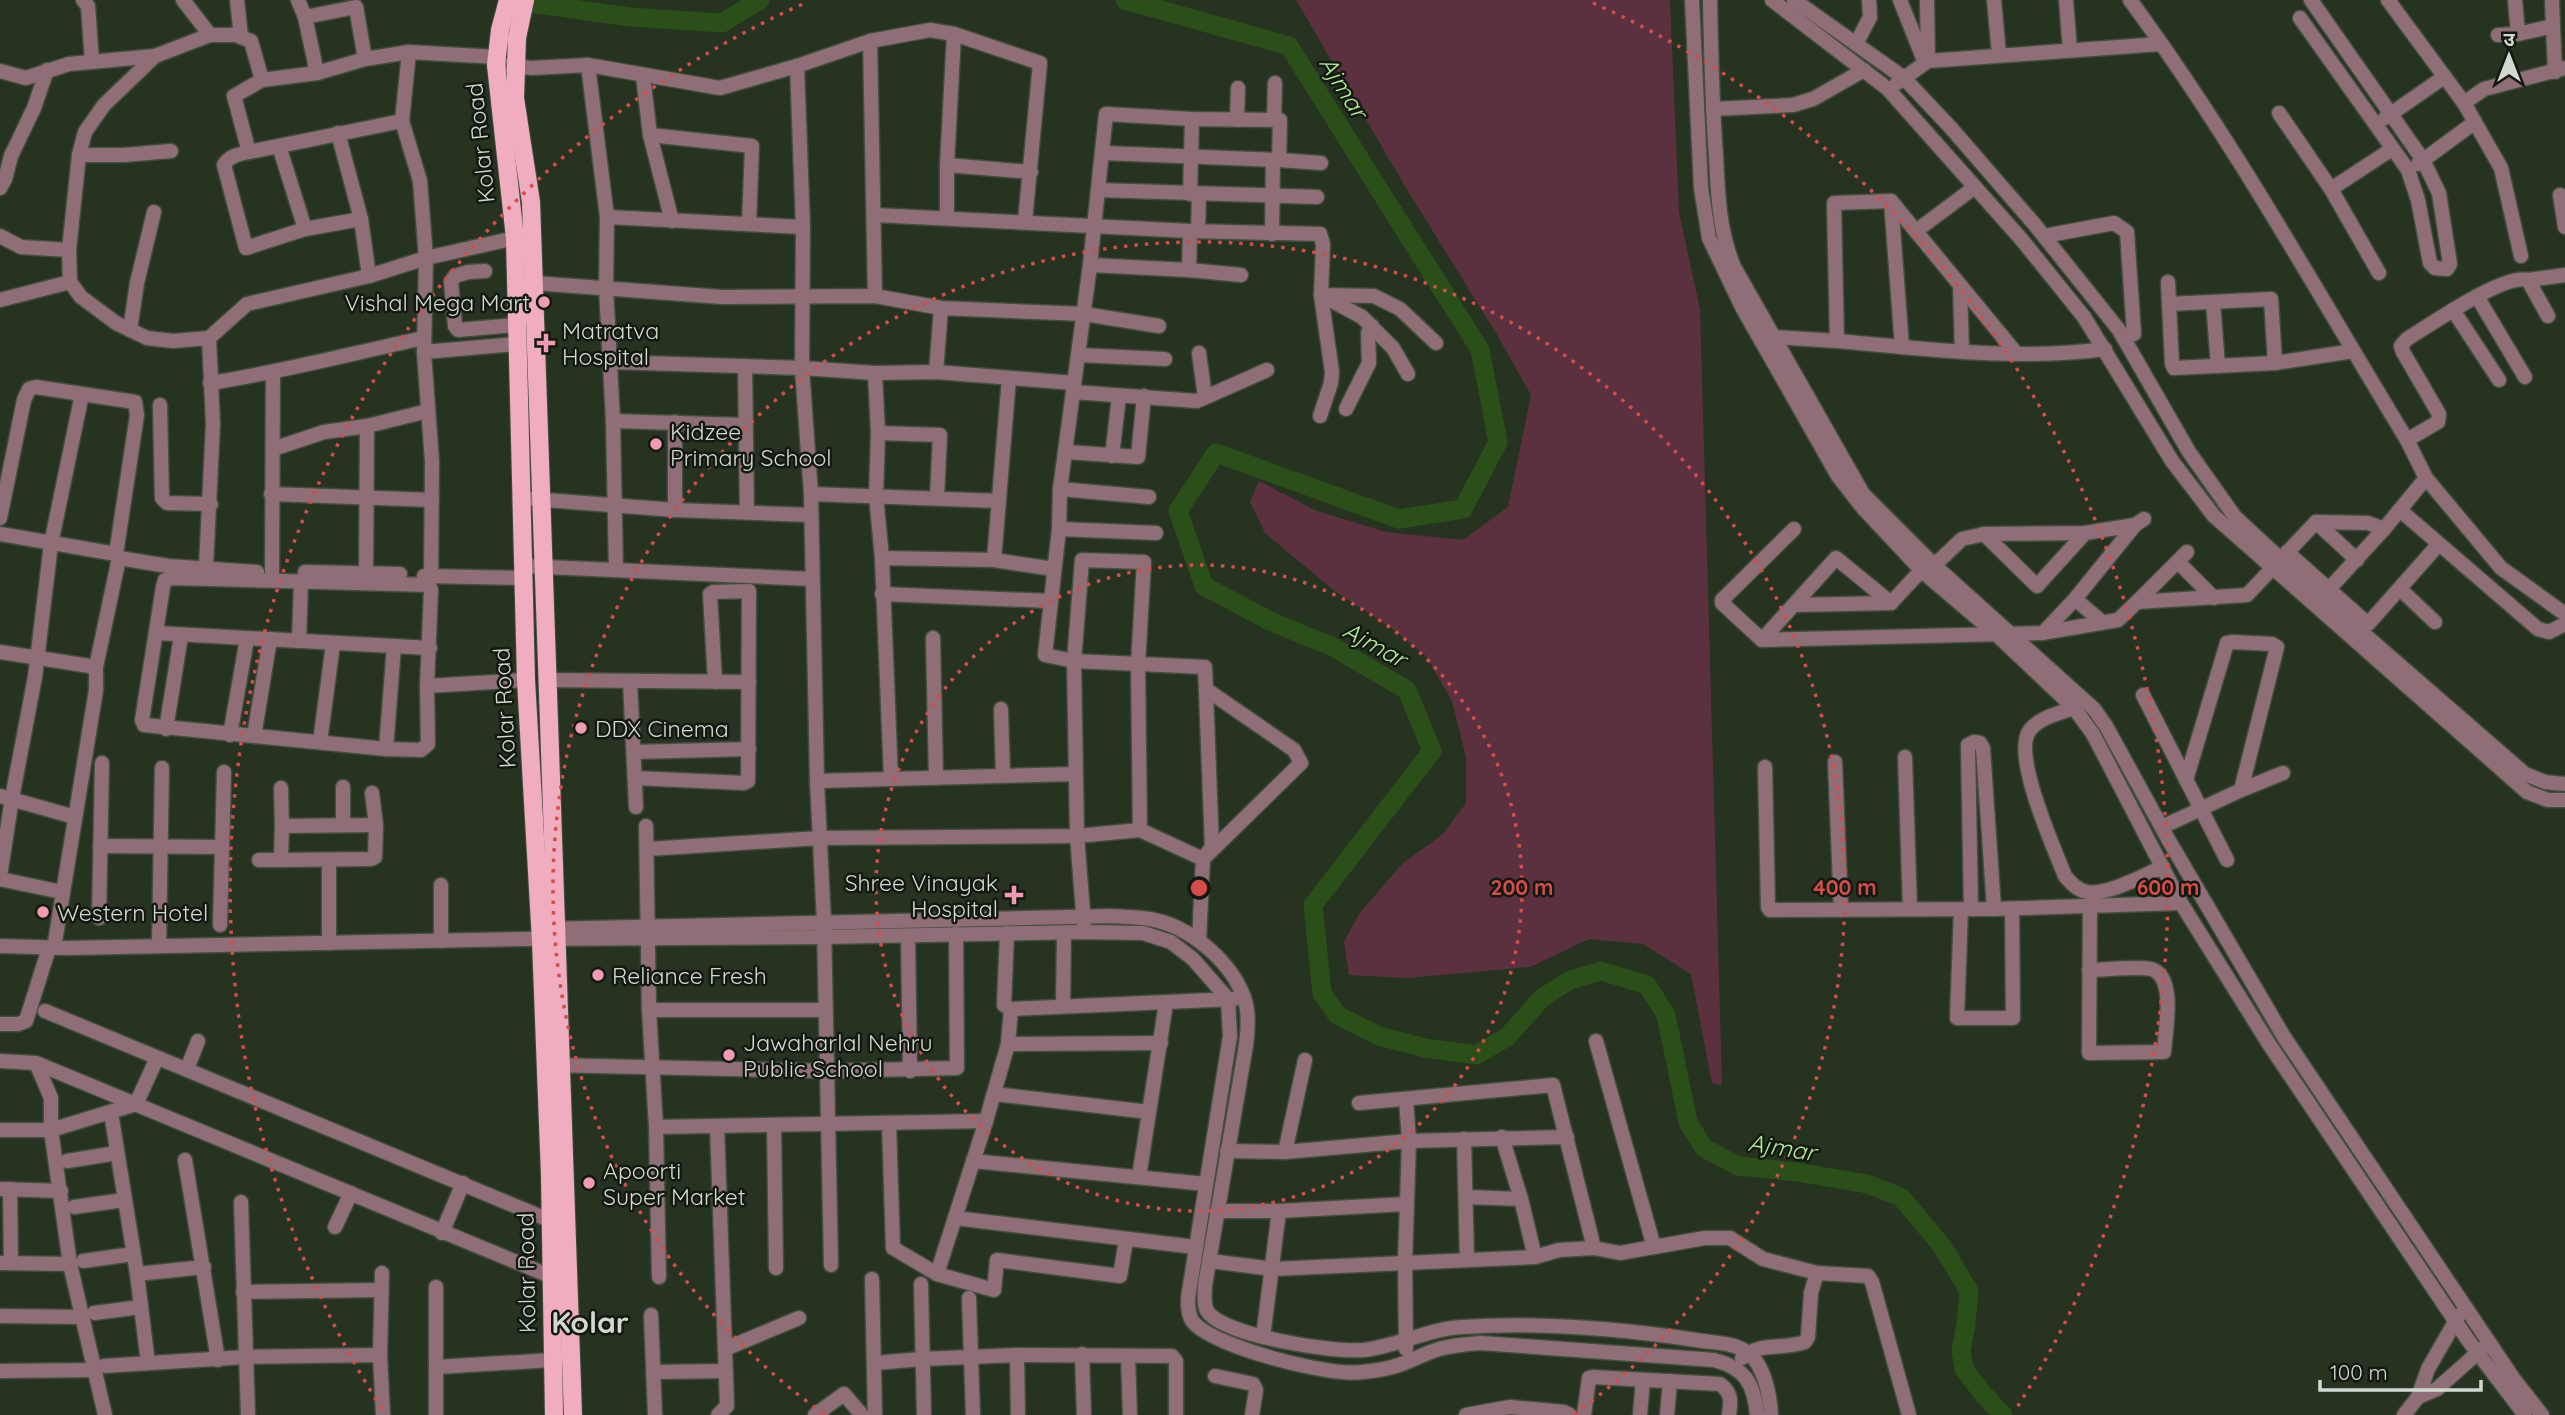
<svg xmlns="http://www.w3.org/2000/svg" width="2565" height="1415" font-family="Quicksand,'Noto Sans Devanagari',sans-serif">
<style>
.green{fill:#5c313f}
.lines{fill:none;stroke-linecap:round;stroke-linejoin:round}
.river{stroke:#2b4f18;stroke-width:19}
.minor-casing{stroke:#424e3d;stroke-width:17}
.major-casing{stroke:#424e3d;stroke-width:20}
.minor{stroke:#8f6e77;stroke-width:14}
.major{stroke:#efadbf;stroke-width:18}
.ring{fill:none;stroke:#d54c49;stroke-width:3.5;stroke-dasharray:3.5 7}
.poi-dot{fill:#f19ab3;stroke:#131911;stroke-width:2.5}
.labels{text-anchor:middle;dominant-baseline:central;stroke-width:5;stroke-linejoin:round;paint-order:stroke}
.street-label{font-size:23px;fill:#d2dacf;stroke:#131911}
.poi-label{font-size:23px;fill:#d2dacf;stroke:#131911;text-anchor:start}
.water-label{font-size:24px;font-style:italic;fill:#b2eb98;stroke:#131911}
.district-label{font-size:30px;font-weight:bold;fill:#d2dacf;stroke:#131911}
.centre{fill:#d54c49;stroke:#131911;stroke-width:3.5}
.ring-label{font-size:21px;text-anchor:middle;font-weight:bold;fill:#d54c49;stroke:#131911;stroke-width:5;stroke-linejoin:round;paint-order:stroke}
</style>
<rect width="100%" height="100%" fill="#263321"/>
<polygon class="green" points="1296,0 1670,0 1679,212 1700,309 1722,1085 1712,1083 1691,974 1643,944 1589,939 1530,967 1407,978 1349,975 1344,942 1359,914 1402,864 1443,834 1466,803 1466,757 1452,701 1426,656 1393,629 1332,589 1265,533 1250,502 1259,481 1317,511 1386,532 1463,540 1508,507 1531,395 1496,333 1406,188"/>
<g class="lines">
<g class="river">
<polyline points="510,0 630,17 722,23 760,0"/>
<polyline points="1125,0 1289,46 1480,350 1498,442 1463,509 1399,519 1216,453 1178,511 1204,586 1270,621 1333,647 1407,690 1432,751 1313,905 1322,993 1337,1015 1379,1036 1425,1048 1476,1055 1507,1037 1542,998 1570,980 1601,971 1647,985 1666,1015 1688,1122 1704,1148 1738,1166 1797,1172 1867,1184 1901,1197 1942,1246 1969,1291 1966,1324 1961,1351 1964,1369 1984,1395 2003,1415"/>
</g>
<g class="minor-casing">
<g id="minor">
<polyline points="83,0 88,6 92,62"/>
<polyline points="183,0 210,35"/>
<polyline points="237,0 241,37"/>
<polyline points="298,0 305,17 317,73"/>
<polyline points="1692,0 1701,188 1709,238 1742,307 1838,476 1863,508 1923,572 1997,635 2074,708 2093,734 2181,903 2269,1044 2468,1340 2525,1415"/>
<path d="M 1710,0 C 1711,52 1712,104 1716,156 C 1718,195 1719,231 1734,267 L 1863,494 L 1934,565 L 2094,709 L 2106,726 L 2168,839 L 2284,1037 L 2513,1378 L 2542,1415"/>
<polyline points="1772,0 1888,89 2022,240 2084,317 2172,461 2214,516 2527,792 2548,800 2565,800"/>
<polyline points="1794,0 1904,78 1951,128 2035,225 2119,330 2189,452 2235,517 2326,601 2525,774 2545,782 2565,784"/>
<polyline points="1900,0 1925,63"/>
<polyline points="1927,0 1928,61"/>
<polyline points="1994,0 1999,54"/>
<polyline points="2066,0 2070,50"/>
<path d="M 2130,0 C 2233,140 2317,292 2407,440 L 2426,478 L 2501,568 L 2565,614"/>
<polyline points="2388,0 2464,103 2501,168 2521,256"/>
<polyline points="2515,0 2518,34 2553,26 2552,0"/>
<polyline points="305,17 356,7 365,59"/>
<polyline points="2300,18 2408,170 2418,200 2430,263 2435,268 2447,269 2450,264 2439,193 2423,160 2311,0"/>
<polyline points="2553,26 2555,72"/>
<polyline points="2498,35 2518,34"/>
<polyline points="870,41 875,296"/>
<polyline points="1856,44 1870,17 1869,0"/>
<polyline points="409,52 402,121 420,181 426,258 424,352 432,462 431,576"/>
<polyline points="496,65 532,68 588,65 720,88 797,66 870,41 930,30 954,34 1040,63 1025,221"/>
<polyline points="588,65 607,217 606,288 613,421 616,570"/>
<polyline points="797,66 803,227 802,368 811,494 817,781 824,923 831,1265"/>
<polyline points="0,71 26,78 69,64 155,56"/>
<polyline points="643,76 650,135 672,221"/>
<polyline points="1897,83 1928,61 2160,44"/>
<polyline points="2464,103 2484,89 2565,68"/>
<polyline points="1713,109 1793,105 1813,99 1864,70"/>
<polyline points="2279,113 2331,189 2392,149"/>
<polyline points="2385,118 2444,77"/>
<polyline points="1237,120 1238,88"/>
<polyline points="1274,120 1280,120 1279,160 1321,163"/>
<polyline points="338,133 361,219 369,276"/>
<polyline points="650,135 752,146 749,224"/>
<polyline points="279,146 305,229"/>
<polyline points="249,152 234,96 262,80 317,73 365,59 409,52 497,57"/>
<polyline points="1103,153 1279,160"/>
<polyline points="79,155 124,155 171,151"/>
<polyline points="2418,164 2475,122"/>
<polyline points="947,165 1031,172"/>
<polyline points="0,188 5,179 11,156 34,108 47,70"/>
<polyline points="2331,189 2379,273"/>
<polyline points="1098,190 1317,197"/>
<polyline points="1190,194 1192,119"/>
<polyline points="2560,195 2565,227"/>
<polyline points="1891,201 1902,347"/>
<polyline points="875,215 1190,231 1320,234 1323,244 1321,295 1374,296 1400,309 1436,343"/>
<polyline points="607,217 803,227"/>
<polyline points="947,218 947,165 954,34"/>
<path d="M 361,219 L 305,229 L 246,248 L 224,165 C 229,156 239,154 249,152 L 402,121"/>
<polyline points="1198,231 1199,194"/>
<polyline points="1916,231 1975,187"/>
<polyline points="1272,234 1273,160"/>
<polyline points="0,236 21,247 69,250 70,282"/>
<polyline points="2044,236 2114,223 2127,232 2134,334"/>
<polyline points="69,250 79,155 85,132 104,105 155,56 210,35 235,35 251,41 262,80"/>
<polyline points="1090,265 1189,270 1190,231"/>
<polyline points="1189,270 1241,275"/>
<polyline points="485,271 468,272 455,276 451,282 455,326 458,330 516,325"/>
<polyline points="2528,280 2565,275"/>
<polyline points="2168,282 2172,364 2174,368 2275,363 2353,351"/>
<polyline points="534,283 722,297 875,296 941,308 1084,314 1159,326"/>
<polyline points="1960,285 1962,352"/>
<polyline points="1325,297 1362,317 1393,348 1408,374"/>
<polyline points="2478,298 2525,377"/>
<polyline points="0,300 70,282 81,297 116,323 147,338 173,341 209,338 247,304 369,276 426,258 515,238"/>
<polyline points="2213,302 2218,366"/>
<polyline points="2169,304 2271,299 2275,363"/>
<polyline points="2453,310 2499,380"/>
<polyline points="130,330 137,283 154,212"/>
<polyline points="1774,337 1837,341"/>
<polyline points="424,352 516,344"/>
<polyline points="1199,353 1205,397"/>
<path d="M 2016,353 L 1891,201 L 1834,203 L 1837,341 C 1925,349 2017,361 2105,349"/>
<polyline points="1078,355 1165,359"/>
<polyline points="611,362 802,368 875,373 936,372 1074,383"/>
<polyline points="745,366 747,512"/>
<polyline points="936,372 941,308"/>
<polyline points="875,373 878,433 876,496 882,558 891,779"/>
<path d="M 210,383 C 282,372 353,353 424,338"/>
<polyline points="1073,392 1197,401 1267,370"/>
<polyline points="160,405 162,498 167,503 211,504"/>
<polyline points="1346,409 1369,363 1368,333 1372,326"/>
<polyline points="1320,416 1331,383 1332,372 1321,295"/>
<polyline points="613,421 744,425"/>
<polyline points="675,422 675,510"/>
<polyline points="878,433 940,435 937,497"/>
<path d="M 2407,440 L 2438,422 L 2439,414 L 2403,352 L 2401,346 L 2407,339 C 2430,325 2504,273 2528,280 L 2548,316"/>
<polyline points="273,449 324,432 367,426 428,411"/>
<polyline points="1067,452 1138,457 1144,396"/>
<polyline points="1112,456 1119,396"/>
<polyline points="1060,489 1149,497"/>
<polyline points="271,494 432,500"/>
<polyline points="811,494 999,501"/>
<polyline points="520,498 675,510 810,515"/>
<polyline points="2401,511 2538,629 2549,632 2565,624"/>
<polyline points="0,518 24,400 29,389 36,387 135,402 137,415 116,554"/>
<polyline points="2316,522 2357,560"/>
<polyline points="1059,529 1156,533"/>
<polyline points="1794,529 1722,600 1722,603 1762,640 2042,633 2118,620 2137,602"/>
<polyline points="0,534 116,554 119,558 168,566 257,572"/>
<polyline points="1984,534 2037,586 2085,533"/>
<polyline points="2187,552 2137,602 2247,595 2316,522 2368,523 2384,529 2426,478"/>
<polyline points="2287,552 2368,624 2438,545"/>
<polyline points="882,558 994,560 1054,569"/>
<polyline points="994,560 1009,378"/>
<polyline points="2178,562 2214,598"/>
<polyline points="524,566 812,579"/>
<polyline points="206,567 213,424 209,338"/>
<polyline points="305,572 400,574"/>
<polyline points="272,573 273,374"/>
<polyline points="366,573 367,426"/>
<polyline points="424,576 522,578"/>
<polygon points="173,578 429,585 431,590 427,686 428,744 421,750 386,749 144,725 142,720 163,587 165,580"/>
<polyline points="2329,589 2384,529"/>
<polyline points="2400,589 2435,622"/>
<polyline points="882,594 1050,601"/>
<polyline points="2075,599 2102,622"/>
<polyline points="1891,603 1915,577 1941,559 1962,539 1984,534 2085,533 2135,525"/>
<polyline points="156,633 430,648"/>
<polyline points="2043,633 2075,599 2135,525 2144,519"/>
<polyline points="933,638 936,778"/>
<polyline points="1762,640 1836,558 1891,603 1794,605"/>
<polyline points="299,641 301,582"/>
<polyline points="0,652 96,667"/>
<polyline points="548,680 749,682"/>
<polyline points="630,681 636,807"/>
<polyline points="427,686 526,680"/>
<polyline points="2143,695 2227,860"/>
<path d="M 2074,708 C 2060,713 2040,717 2030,730 C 2011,753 2054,848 2065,876 C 2071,883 2077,890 2087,892 C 2107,896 2144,875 2163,867"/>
<polyline points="1001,709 1003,775"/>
<polyline points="166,729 181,636"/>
<polyline points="230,735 247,639"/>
<polyline points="254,736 270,639"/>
<polyline points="320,742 333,644"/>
<polyline points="386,749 394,646"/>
<polyline points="634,752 749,749"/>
<polyline points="1905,757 1910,909"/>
<polyline points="1835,762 1841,910"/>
<polyline points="1765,767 1768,907 1770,910 1994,909 2181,903"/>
<polyline points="635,778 744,783 748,781 749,591 713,592 710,594 715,682"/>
<polyline points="817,781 1075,774"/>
<polyline points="343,787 343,825"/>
<polyline points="281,788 282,826 376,825 372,793"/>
<polyline points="2241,790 2283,773"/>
<polyline points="0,796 75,817"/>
<polyline points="282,826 281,860 371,859 375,857 376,825"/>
<polyline points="646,826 649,1010 656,1127 659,1277"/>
<polyline points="2162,827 2241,790 2277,647 2272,644 2233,642 2227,643 2186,780"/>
<polyline points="100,846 222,847"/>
<polyline points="647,849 820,838 1077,836 1140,830 1203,859 1212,847 1205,667 1074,661 1045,655 1059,529 1060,489 1090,265 1106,114 1192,119 1274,120 1275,83"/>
<polyline points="259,860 281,860"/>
<polyline points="0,876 12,798 35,677 51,544 82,394"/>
<polyline points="0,879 62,892"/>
<polyline points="441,885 441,941"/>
<polyline points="1961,909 1957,1018 2013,1018 2012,909"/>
<polyline points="1971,909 1968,745 1974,742 1980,743 1983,748 1994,909"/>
<polyline points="99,918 102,763"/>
<polyline points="1084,924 1077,836 1074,661 1082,560 1144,562 1138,664 1140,830"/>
<polyline points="220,925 224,772"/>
<path d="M 546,929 L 1111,916 C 1124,917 1137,917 1150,919 C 1189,926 1229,959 1244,997 C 1249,1011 1248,1030 1246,1045 L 1205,1285 C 1205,1293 1203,1303 1207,1311 C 1223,1336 1335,1353 1364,1350 C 1398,1346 1428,1329 1462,1327 C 1536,1322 1622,1329 1696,1340 C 1712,1343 1733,1342 1747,1352 C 1764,1364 1770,1395 1771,1415"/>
<polyline points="1007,933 1004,1005 1011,1009 1234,999"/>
<polyline points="908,936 910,1071"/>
<polyline points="1199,941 1203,859 1301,763 1294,750 1207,690"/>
<polyline points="329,943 329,860"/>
<path d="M 0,946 L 68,948 L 522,939 L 823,937 L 1084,932 L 1143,933 L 1171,942 L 1193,959 L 1228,999 L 1230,1036 L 1227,1055 L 1188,1298 C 1188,1306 1188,1317 1194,1323 C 1215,1347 1330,1377 1362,1372 C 1374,1371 1387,1369 1399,1365 C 1412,1361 1425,1353 1439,1349 C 1453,1345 1467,1344 1481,1343 L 1714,1360 C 1745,1368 1754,1383 1757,1415"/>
<polyline points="159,946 162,768"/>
<polyline points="54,948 96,690 96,667 119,558"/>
<path d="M 2089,970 C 2105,970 2137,966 2151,969 C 2177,976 2165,1032 2164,1052 L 2089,1053 L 2090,907"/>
<polyline points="1063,1005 1064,932"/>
<polyline points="649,1010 824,1010"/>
<polyline points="45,1011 549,1220"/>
<polyline points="0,1024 18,1024 26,1021 49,948"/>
<polyline points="1596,1041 1654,1247"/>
<polyline points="1008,1044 1161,1043"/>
<polyline points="0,1061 36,1063 550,1276"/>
<polyline points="36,1063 51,1098 51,1130 70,1264 105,1415"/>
<polyline points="550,1065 826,1071 957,1068 956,934"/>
<polyline points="187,1069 198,1041"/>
<polyline points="994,1094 1149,1112"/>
<polyline points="1406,1099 1409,1141 1405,1262 1406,1349"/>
<polyline points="1359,1103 1553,1085 1594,1248"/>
<polyline points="112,1119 137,1274 148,1363"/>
<polyline points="889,1124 893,1248 937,1274 994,1290 997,1260 1120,1276 1126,1240"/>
<polyline points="717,1126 727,1406 718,1415"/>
<polyline points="774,1126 776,1268"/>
<polyline points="656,1127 986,1121"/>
<polyline points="0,1130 51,1130 136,1104 157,1058"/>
<polyline points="1502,1137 1521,1199 1535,1257"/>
<polyline points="1464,1139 1467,1259"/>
<polyline points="1227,1151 1285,1152 1409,1141 1567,1137"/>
<polyline points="1285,1152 1305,1060"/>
<polyline points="185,1160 218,1360"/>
<polyline points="67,1161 117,1153"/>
<polyline points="973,1161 1206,1184"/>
<polyline points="1139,1177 1166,1003"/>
<polyline points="0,1189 61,1191"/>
<polyline points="10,1189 11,1263"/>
<polyline points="1467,1197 1521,1199"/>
<polyline points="241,1202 248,1415"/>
<polyline points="74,1207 124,1200"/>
<polyline points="1217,1211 1279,1211 1406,1204"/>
<polyline points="955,1218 1195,1247"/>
<polyline points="335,1227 351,1193"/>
<polyline points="442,1233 463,1183"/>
<polyline points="83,1261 133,1254"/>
<polyline points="1210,1261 1273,1269 1535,1257 1559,1250 1594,1248 1620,1253 1705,1238 1730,1238 1763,1259 1817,1273 1868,1276 1872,1282 1909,1415"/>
<polyline points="0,1263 70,1264"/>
<polyline points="382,1273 380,1355 383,1415"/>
<polyline points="137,1274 204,1267"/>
<polyline points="937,1274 986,1121 1008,1044 1011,1009"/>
<polyline points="872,1279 875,1415"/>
<polyline points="921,1284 924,1415"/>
<polyline points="243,1292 380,1290"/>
<polyline points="969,1298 973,1415"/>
<polyline points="94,1313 141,1307"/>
<polyline points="651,1315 655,1415"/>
<polyline points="0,1316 82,1317"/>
<polyline points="1263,1337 1279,1211"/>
<polyline points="725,1349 799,1318"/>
<polyline points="1082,1354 1084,1415"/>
<polyline points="1017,1355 1018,1415"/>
<polyline points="1128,1356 1130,1415"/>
<path d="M 1742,1358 C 1761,1341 1783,1350 1805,1342 L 1808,1337 L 1811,1293 L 1817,1273"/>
<polyline points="875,1363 922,1359 1017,1355 1172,1356 1176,1361 1176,1415"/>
<polyline points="104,1366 245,1357 380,1355"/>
<polyline points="436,1367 553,1360"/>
<polyline points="0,1371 95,1370"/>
<polyline points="653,1372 725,1371"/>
<polyline points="1215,1376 1253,1384 1256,1390 1252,1415"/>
<polyline points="2418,1397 2437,1389 2483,1348"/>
<polyline points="436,1415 436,1287"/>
<polyline points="815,1415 844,1394 862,1415"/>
<polyline points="1466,1415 1510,1407 1564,1412 1570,1415"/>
<path d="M 1584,1415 L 1589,1378 L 1593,1377 L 1720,1384 C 1732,1393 1731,1401 1729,1415"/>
<polyline points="1640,1415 1643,1380"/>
<polyline points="1667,1415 1670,1381"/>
<polyline points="2404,1415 2418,1397 2428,1369 2459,1315"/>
</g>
</g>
<g class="major-casing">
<g id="major">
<polyline points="508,0 500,30 496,65 515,238 526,680 541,941 550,1175 554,1415"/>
<polyline points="525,0 517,38 515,98 531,202 573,1415"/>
</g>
</g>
<use href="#minor" class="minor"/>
<use href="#major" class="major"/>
</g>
<g class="ring">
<circle cx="1199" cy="888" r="323"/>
<path d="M824 1414A646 646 0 1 1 1574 1414"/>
<path d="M382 1409A969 969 0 0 1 805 3M1593 3A969 969 0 0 1 2016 1409"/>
</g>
<g class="poi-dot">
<circle cx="544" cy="302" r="7"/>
<path d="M542.5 332.5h7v7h7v7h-7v7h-7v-7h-7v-7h7z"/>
<circle cx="656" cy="444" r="7"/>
<circle cx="581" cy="728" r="7"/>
<path d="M1010.5 884.5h7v7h7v7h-7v7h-7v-7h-7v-7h7z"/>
<circle cx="43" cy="912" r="7"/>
<circle cx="598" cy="975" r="7"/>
<circle cx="729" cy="1055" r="7"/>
<circle cx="589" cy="1183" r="7"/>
</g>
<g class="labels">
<g class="street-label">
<text transform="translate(480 143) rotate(-96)">Kolar Road</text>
<text transform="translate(504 708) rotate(-93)">Kolar Road</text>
<text transform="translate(526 1273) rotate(-91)">Kolar Road</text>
</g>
<g class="poi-label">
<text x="530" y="302" text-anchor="end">Vishal Mega Mart</text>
<text x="562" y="330">Matratva<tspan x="562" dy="26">Hospital</tspan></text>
<text x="670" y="431">Kidzee<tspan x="670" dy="26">Primary School</tspan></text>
<text x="595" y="728">DDX Cinema</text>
<text x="998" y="882" text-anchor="end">Shree Vinayak<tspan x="998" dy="26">Hospital</tspan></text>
<text x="57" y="912">Western Hotel</text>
<text x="612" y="975">Reliance Fresh</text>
<text x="743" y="1042">Jawaharlal Nehru<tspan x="743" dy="26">Public School</tspan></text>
<text x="603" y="1170">Apoorti<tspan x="603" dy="26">Super Market</tspan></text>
</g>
<g class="water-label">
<text transform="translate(1344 87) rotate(58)">Ajmar</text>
<text transform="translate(1375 644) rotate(29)">Ajmar</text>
<text transform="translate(1782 1147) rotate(9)">Ajmar</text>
</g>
<g class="district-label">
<text x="590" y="1322">Kolar</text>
</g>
</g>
<circle cx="1199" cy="888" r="10" class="centre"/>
<g class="ring-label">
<text x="1522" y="895">200 m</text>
<text x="1845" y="895">400 m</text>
<text x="2168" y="895">600 m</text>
</g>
<g transform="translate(2509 56)" stroke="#131911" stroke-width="5" paint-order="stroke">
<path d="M0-5L12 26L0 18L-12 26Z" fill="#d2dacf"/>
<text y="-10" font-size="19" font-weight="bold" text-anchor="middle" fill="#d2dacf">उ</text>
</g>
<path d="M2320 1380v10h161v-10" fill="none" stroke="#d2dacf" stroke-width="3.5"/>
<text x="2330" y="1380" font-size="21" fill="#d2dacf" stroke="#131911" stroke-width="5" paint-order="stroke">100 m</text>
</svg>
